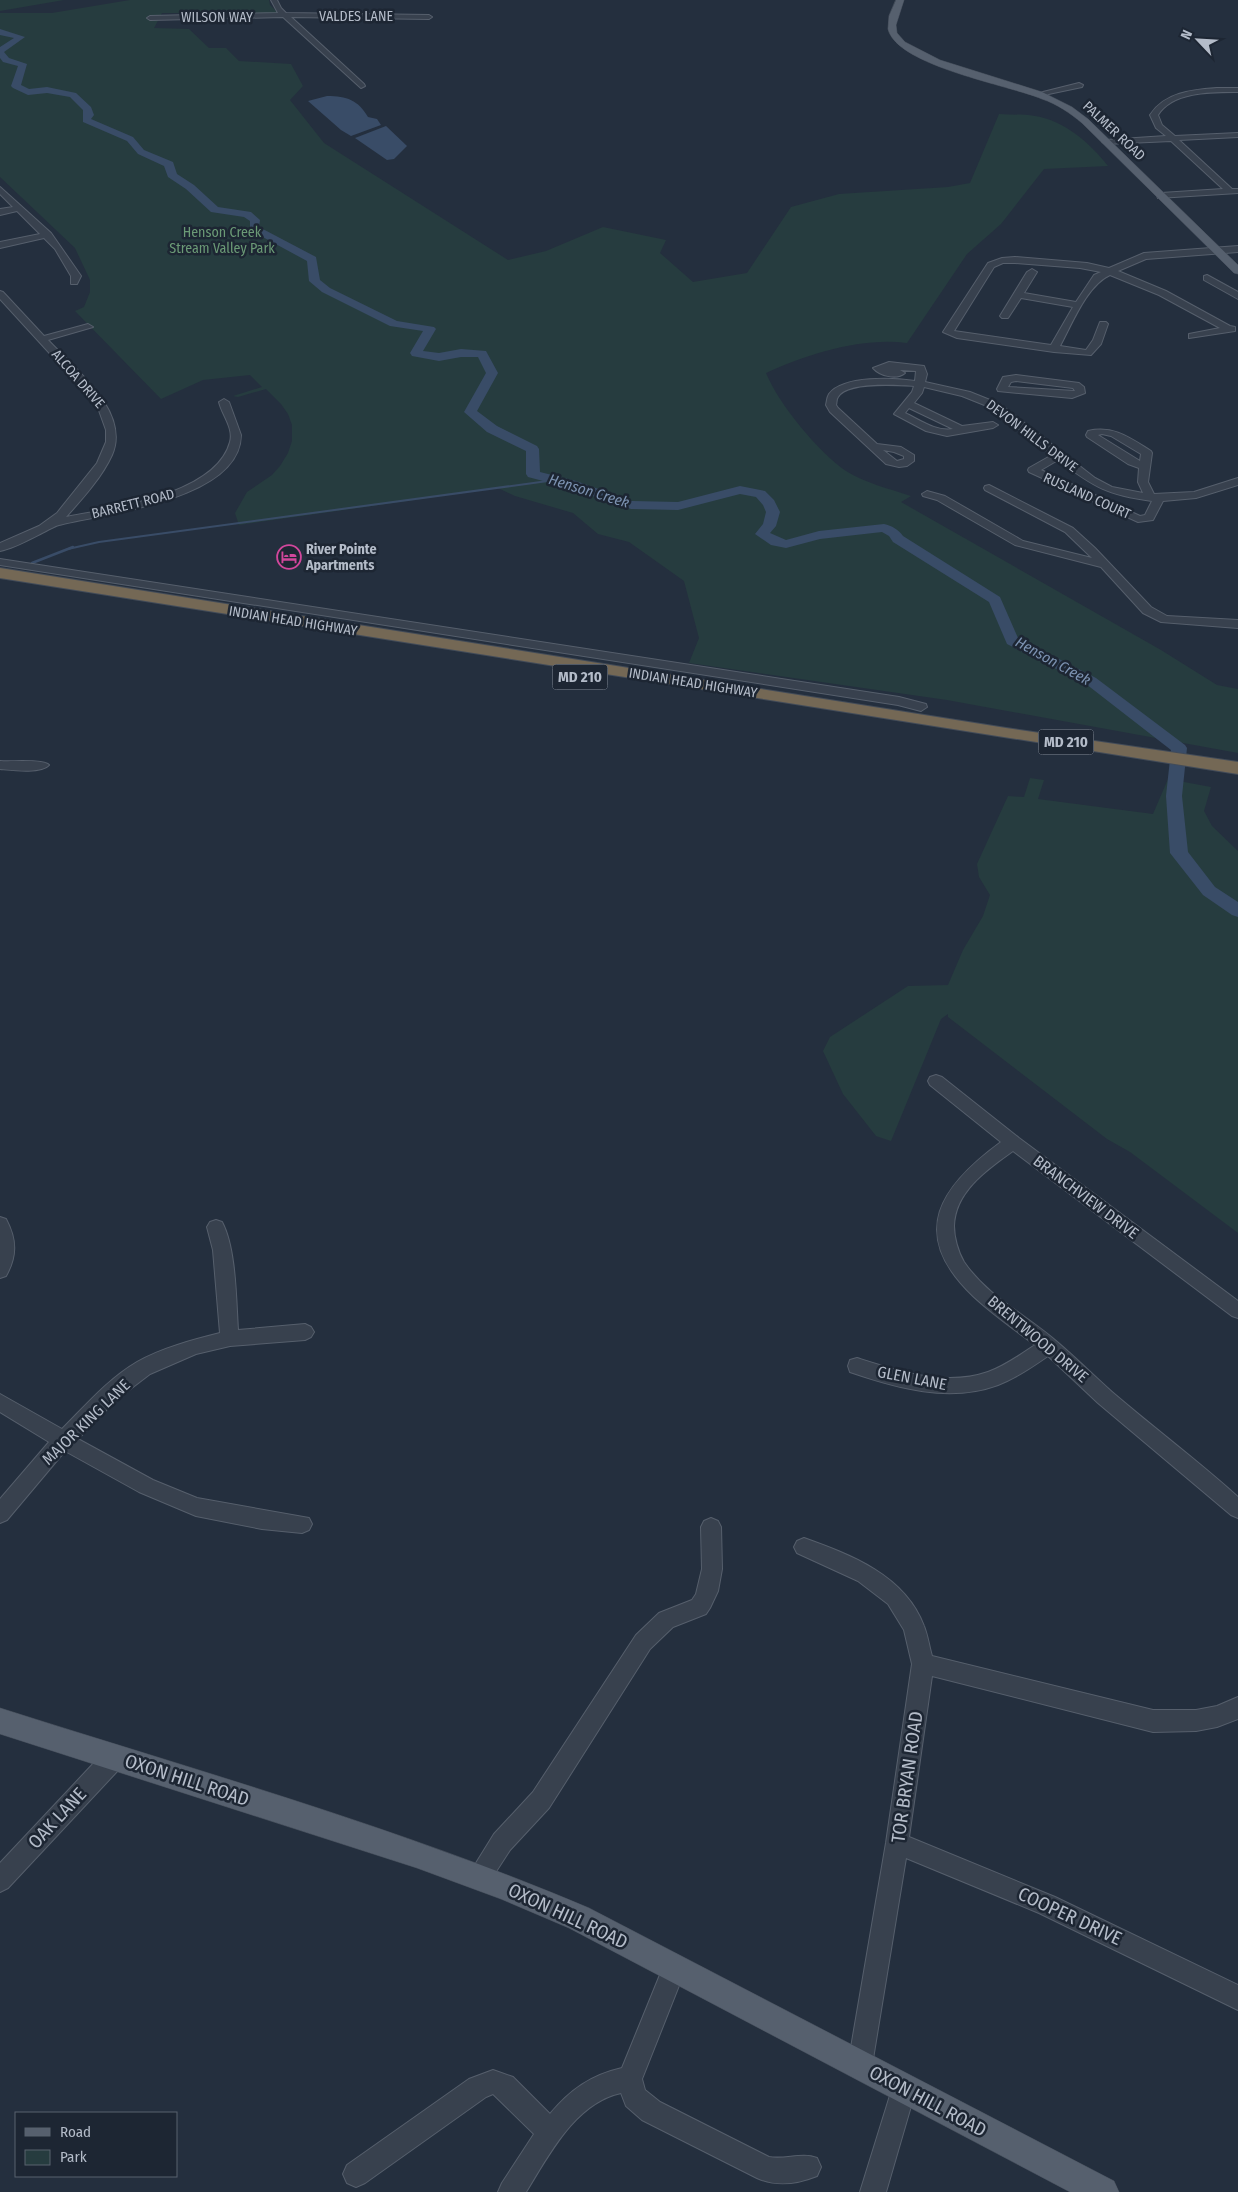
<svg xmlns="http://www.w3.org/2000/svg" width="1238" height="2192" font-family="'Fira Sans Condensed',sans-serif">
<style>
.green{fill:#263c3f}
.water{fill:#394c67}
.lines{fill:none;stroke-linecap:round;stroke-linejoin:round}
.stream-far1{stroke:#394c67;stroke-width:2}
.stream{stroke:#394c67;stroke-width:2.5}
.river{fill:#394c67;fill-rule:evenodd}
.minor-casing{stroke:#565f6c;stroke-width:2}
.major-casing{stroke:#414a57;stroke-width:1}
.highway-casing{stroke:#434c59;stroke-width:2}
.minor{fill:#38414e;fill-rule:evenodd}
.major{fill:#56606e;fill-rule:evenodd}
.highway{fill:#746855;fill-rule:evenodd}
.labels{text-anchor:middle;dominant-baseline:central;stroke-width:5;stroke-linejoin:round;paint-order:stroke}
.far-street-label{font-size:14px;fill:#b4bcc9;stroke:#1d2633}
.far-park-label{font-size:14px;fill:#6b9a76;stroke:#1d2633}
.far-poi-label{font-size:14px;font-weight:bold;fill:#b4bcc9;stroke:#1d2633;text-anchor:start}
.far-water-label{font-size:15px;font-style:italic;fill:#7c92b1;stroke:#1d2633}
.shield{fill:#1d2633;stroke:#878f9c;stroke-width:1}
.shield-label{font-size:15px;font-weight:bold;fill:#b4bcc9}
.street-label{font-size:16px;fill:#b4bcc9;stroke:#1d2633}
.near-street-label{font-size:19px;fill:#b4bcc9;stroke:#1d2633}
</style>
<rect width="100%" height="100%" fill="#242f3e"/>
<g class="green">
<polygon points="0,0 64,0 0,11"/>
<path d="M 130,0 L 269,0 L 270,5 L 278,13 L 162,13 L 154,28 L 189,29 L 209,48 L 226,48 L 239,61 L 291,64 L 303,86 L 290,100 L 324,143 L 508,260 L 546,251 L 603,227 L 666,240 L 660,253 L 693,282 L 747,273 L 791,207 L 839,194 L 948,187 L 970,183 L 999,114 C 1011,115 1023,114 1035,116 C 1064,120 1091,144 1108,166 L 1044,169 L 1001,224 L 967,254 L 907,343 C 862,337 807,354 766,373 C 778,403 819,453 846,471 C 865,483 890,489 911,496 L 901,502 L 1161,650 L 1217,685 L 1238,689 L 1238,753 L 947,700 L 689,663 L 699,638 L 684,581 L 629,542 L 598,534 L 573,513 L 515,496 L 498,488 L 239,525 L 235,513 L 247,492 L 272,475 L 280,466 L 288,453 L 292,441 L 292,425 L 288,414 L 281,404 L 266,389 L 238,397 L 233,396 L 262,387 L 250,375 L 203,380 L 161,399 L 75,311 L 84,307 L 90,292 L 90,280 L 75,248 L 0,177 L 0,13 L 52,13 Z"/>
<polygon points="1030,778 1044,780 1038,799 1153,814 1168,779 1211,787 1204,811 1212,826 1238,851 1238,1233 1130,1152 1107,1139 948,1017 948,1014 941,1019 891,1141 876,1136 843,1094 823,1051 830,1037 908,986 948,985 963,950 983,916 990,895 979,877 977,864 1008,796 1024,797"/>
</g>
<g class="water">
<path d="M 327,96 C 347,96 358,100 368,117 L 377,119 L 381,125 L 351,136 L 341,130 L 308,101 Z"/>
<polygon points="386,126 407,146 394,159 387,160 355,138"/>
</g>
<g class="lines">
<polyline class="stream-far1" points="68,549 99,542 555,480"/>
<polyline class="stream" points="32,563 73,547"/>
<path class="river" d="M 0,29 L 25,37 L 4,52 L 9,58 L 27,64 L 21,85 L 29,89 L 47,87 L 76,93 L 91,107 L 94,115 L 91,119 L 133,137 L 144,150 L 173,162 L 177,174 L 194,185 L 218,207 L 251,212 L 260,220 L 259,227 L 316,257 L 320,280 L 330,288 L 397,321 L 434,327 L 436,329 L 423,351 L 439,353 L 461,349 L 486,351 L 498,373 L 477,411 L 497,426 L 537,446 L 539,449 L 540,472 L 576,481 L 632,501 L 678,502 L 740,486 L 765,491 L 774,500 L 780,512 L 776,526 L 770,533 L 786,540 L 819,531 L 884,524 C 892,526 898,529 903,536 L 1000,597 L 1018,638 L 1096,678 L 1185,745 L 1187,748 L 1182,796 L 1188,852 L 1215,887 L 1238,902 L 1238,917 L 1232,915 L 1203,895 L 1170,853 L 1166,796 L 1171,750 L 1086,684 L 1007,644 L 989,602 L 893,542 L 889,536 L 882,532 L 820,539 L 786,548 L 771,545 L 755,534 L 763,524 L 766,512 L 763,505 L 756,497 L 740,494 L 678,510 L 631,509 L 566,487 L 528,477 L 526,474 L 526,451 L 487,432 L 464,412 L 486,373 L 478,357 L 461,357 L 439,361 L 412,356 L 410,353 L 423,331 L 390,326 L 322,292 L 309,281 L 307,261 L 250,230 L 250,221 L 244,217 L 211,212 L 186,189 L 168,177 L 164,166 L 138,154 L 127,141 L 83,122 L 83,110 L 70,97 L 47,93 L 28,95 L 13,88 L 11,86 L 18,66 L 3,62 L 0,58 L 0,47 L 14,38 L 0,35 Z"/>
<g class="minor-casing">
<g id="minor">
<polygon points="271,0 277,0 281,8 286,13 429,15 432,17 429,19 291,17 364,84 365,86 361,88 283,17 150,20 147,18 150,16 278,13"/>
<polygon points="1079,83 1083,85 1082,87 1039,96 1035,94"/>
<path d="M 1217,88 L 1238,88 L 1238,92 C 1213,92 1173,91 1158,115 L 1162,125 L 1175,136 L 1238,133 L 1238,137 L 1179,140 L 1232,189 L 1238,189 L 1238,193 L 1158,198 L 1157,196 L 1161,193 L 1223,189 L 1171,141 L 1106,144 L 1102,142 L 1106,140 L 1166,136 L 1156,128 L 1150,115 C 1165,92 1192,90 1217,88 Z"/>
<polygon points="0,187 51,233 81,276 77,284 71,284 71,276 55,249 44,238 0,248 0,242 40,234 17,211 0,215 0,209 13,207 0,194"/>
<path d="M 1238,246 L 1238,252 L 1146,259 L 1118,271 L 1166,291 L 1230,326 L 1235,327 L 1235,331 L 1189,338 L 1189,334 L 1220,328 L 1159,295 L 1110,275 C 1087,285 1072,324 1060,346 L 1086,350 L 1093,340 L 1100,322 L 1106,322 L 1108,324 L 1101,344 L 1091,355 L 1054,352 L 957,338 L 943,332 L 988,263 L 1002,258 L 1015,257 L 1087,263 L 1109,268 L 1144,253 ZM 1015,263 L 1080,268 L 1101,272 L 1094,275 L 1076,302 L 1024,293 L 1037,272 L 1032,269 L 1027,272 L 1000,316 L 1002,318 L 1008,318 L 1021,298 L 1073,307 L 1051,345 L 954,331 L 994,267 L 1003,263 Z"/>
<polygon points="1207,275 1238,292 1238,299 1204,280 1204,276"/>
<path d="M 0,291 L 3,292 L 44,336 L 88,324 L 93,327 L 48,340 C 75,369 131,412 112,455 C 102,477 83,498 66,517 C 112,508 216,495 230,442 C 234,428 222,415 219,402 L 224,399 L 229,402 L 241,435 C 240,500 106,513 59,525 C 55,526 50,529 46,531 C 32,538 15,548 0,551 L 0,543 L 39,526 L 57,513 L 97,463 L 106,442 L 106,430 L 97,405 L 0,299 Z"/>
<path d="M 889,362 L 924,366 L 927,374 L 925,382 L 970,392 L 1000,404 L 1095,478 L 1112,487 L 1143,493 L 1138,482 L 1139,468 L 1128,464 L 1087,437 L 1086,435 L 1088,431 C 1114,425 1130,438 1151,451 L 1152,453 L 1148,482 L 1154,494 L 1194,492 L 1238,478 L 1238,485 L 1196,498 L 1163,501 L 1153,520 L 1138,522 L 1029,472 L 1028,470 L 1029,468 L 1052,455 L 992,408 L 962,396 L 924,387 L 922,393 L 914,403 L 962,426 L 993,422 L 998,425 L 993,428 L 947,436 L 926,431 L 894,414 L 912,392 L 914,386 C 898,385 847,381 838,397 C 836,400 837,402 836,405 L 838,408 L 877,444 L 901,447 L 914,455 L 914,461 L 907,466 L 899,467 L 886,464 L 830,412 L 826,405 C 827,401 827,397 829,394 C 844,375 894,378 915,381 L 916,371 L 885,369 L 900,370 L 905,373 C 897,380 880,376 873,368 ZM 909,408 L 953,429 C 936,432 920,420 905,413 ZM 1102,434 L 1111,436 L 1141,454 L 1140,461 L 1098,435 ZM 883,450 L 894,452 L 904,456 L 904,459 L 897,461 ZM 1058,460 C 1094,487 1107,495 1152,501 L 1145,515 L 1140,516 L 1041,470 Z"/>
<path d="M 1016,375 L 1079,383 L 1084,387 L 1085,393 L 1072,398 L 998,391 L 997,389 L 1003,377 ZM 1016,381 L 1073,388 L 1075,391 L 1008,387 L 1011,382 Z"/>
<polygon points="989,485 1073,528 1095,548 1151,607 1167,616 1238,620 1238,628 1161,622 1143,613 1101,567 1015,545 937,500 923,496 922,494 927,491 945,496 1023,541 1092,558 1065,532 985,490 984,488 985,486"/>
<polygon points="0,559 899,697 926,704 927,707 921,711 898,705 0,565"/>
<path d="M 0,761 C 11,762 44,759 49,765 C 41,774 11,770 0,769 Z"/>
<path d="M 936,1075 L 942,1077 L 1019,1138 L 1238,1301 L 1238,1318 L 1232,1316 L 1013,1151 C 988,1169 955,1191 954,1226 C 954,1237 958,1252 964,1262 C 987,1296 1026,1315 1056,1341 C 1075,1357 1093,1375 1112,1392 C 1154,1428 1197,1460 1238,1497 L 1238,1518 L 1231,1515 L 1098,1403 L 1048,1356 C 1032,1367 1016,1378 998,1385 C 949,1403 897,1388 850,1372 L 848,1366 L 850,1360 L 857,1358 C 898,1371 945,1387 988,1372 C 1005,1366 1020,1355 1035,1345 C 1014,1329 992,1314 973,1296 C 907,1233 941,1186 1001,1142 L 930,1085 L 928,1081 L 930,1077 Z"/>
<path d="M 0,1217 L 6,1219 C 17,1240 17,1256 6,1276 L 0,1278 Z"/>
<path d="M 216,1220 L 222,1222 C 236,1248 236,1299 238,1330 L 305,1324 L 311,1327 L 314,1332 L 311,1337 L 305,1340 L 230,1346 L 196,1354 L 150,1374 L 116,1400 L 78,1439 L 153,1480 L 197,1498 L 309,1518 L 312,1524 L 309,1530 L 302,1533 L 262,1529 L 196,1516 L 139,1492 L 65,1451 L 7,1520 L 0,1523 L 0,1499 L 49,1442 L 0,1412 L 0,1394 L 62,1429 C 85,1406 108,1379 137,1362 C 162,1348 192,1340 220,1333 L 213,1250 L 207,1227 L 210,1222 Z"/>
<polygon points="711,1518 718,1521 721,1527 722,1569 718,1591 710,1608 706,1614 673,1627 650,1649 549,1808 510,1850 488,1884 480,1888 472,1884 468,1876 494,1834 533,1792 636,1635 659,1613 692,1600 696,1594 702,1569 701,1527 704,1521"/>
<path d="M 804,1538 C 851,1555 905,1575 924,1626 C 928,1636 929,1646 932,1656 L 1153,1710 L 1196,1710 L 1217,1706 L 1238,1697 L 1238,1719 L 1217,1727 L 1196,1731 L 1153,1732 L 932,1676 L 909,1837 L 1055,1897 L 1238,1985 L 1238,2010 L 1039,1913 L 906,1858 L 872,2065 L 869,2074 L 860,2077 L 851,2074 L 848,2065 L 886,1843 L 912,1664 L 904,1630 L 888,1604 L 858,1581 L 797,1553 L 794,1547 L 797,1541 Z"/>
<polygon points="115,1746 123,1749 126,1757 123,1765 8,1888 0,1892 0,1863 107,1749"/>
<path d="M 674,1956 L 682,1960 L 686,1968 L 642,2079 L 645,2090 L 660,2102 L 769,2157 C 785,2160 802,2152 817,2158 L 821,2167 L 817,2176 C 797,2184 777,2187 757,2178 L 642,2120 L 626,2106 L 621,2093 C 575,2103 549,2155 526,2192 L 498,2192 L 502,2183 L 534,2134 L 493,2094 L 486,2097 L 365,2183 L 356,2187 L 347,2183 L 343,2174 L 347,2165 L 469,2079 L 493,2070 L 513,2077 L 550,2114 C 570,2090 591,2075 622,2068 L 666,1960 Z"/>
<polygon points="904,2077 913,2080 916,2089 886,2192 860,2192 892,2089 895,2080"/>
</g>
</g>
<g class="major-casing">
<g id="major">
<path d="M 896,0 L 904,0 L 896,25 L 897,33 L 905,42 L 940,60 L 1042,92 L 1072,107 L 1088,119 L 1238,265 L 1238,274 L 1234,273 L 1082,123 C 1070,113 1057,104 1042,99 C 1009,85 897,66 888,29 L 889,16 Z"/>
<path d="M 0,1708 C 198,1771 398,1827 589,1908 L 1114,2181 L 1119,2192 L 1070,2192 L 569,1928 L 501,1899 L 417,1868 L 0,1734 Z"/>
</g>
</g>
<g class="highway-casing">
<polygon id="highway" points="0,568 1006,728 1238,762 1238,774 0,578"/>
</g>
<use href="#minor" class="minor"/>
<use href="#major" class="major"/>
<use href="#highway" class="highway"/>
</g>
<defs>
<g id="hotel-ring" transform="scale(1.25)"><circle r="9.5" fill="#1d2633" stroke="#d1479c" stroke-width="1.5"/><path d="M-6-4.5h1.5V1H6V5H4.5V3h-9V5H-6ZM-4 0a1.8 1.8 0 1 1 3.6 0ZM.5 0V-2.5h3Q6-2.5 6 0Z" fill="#d1479c"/></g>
</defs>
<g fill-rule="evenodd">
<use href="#hotel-ring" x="289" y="557"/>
</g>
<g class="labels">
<g class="far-street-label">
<text x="356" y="16">VALDES LANE</text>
<text x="217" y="17">WILSON WAY</text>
<text transform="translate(1114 131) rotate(43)">PALMER ROAD</text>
<text transform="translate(78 379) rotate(49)">ALCOA DRIVE</text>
<text transform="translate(1032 436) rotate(37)">DEVON HILLS DRIVE</text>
<text transform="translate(1087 496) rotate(24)">RUSLAND COURT</text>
<text transform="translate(133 504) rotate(-14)">BARRETT ROAD</text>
<text transform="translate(293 621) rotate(9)">INDIAN HEAD HIGHWAY</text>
<text transform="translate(693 683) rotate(9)">INDIAN HEAD HIGHWAY</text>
</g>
<g class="far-park-label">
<text x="222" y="232">Henson Creek<tspan x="222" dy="16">Stream Valley Park</tspan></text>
</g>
<g class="far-poi-label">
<text x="306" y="549">River Pointe<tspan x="306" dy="16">Apartments</tspan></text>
</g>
<g class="far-water-label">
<text transform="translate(589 491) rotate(17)">Henson Creek</text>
<text transform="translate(1053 661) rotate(29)">Henson Creek</text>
</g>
<g class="shield">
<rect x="552.5" y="664.5" width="55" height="25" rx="4"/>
<rect x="1038.5" y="729.5" width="55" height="25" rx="4"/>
</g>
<g class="shield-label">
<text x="580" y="677">MD 210</text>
<text x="1066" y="742">MD 210</text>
</g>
<g class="street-label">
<text transform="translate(1086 1197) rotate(37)">BRANCHVIEW DRIVE</text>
<text transform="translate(1038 1339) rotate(40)">BRENTWOOD DRIVE</text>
<text transform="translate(912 1378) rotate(11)">GLEN LANE</text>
<text transform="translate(86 1422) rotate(-44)">MAJOR KING LANE</text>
</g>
<g class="near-street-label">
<text transform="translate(907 1777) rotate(-82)">TOR BRYAN ROAD</text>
<text transform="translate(187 1780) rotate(18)">OXON HILL ROAD</text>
<text transform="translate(57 1818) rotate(-47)">OAK LANE</text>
<text transform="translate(568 1916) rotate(25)">OXON HILL ROAD</text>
<text transform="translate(1070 1916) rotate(25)">COOPER DRIVE</text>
<text transform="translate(928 2101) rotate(28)">OXON HILL ROAD</text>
</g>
</g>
<rect x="15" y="2112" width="162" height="65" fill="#1d2633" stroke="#59626f"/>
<rect x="25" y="2128" width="25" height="8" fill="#56606e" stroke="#59626f"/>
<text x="60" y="2137" font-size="15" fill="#b4bcc9">Road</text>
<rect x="25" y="2150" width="25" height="15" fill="#263c3f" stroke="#59626f"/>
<text x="60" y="2162" font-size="15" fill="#b4bcc9">Park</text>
<g transform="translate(1198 40) rotate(295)" stroke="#1d2633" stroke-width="4" paint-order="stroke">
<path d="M0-4L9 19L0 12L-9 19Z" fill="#b4bcc9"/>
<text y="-8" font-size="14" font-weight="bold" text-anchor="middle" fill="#b4bcc9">N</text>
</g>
</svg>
